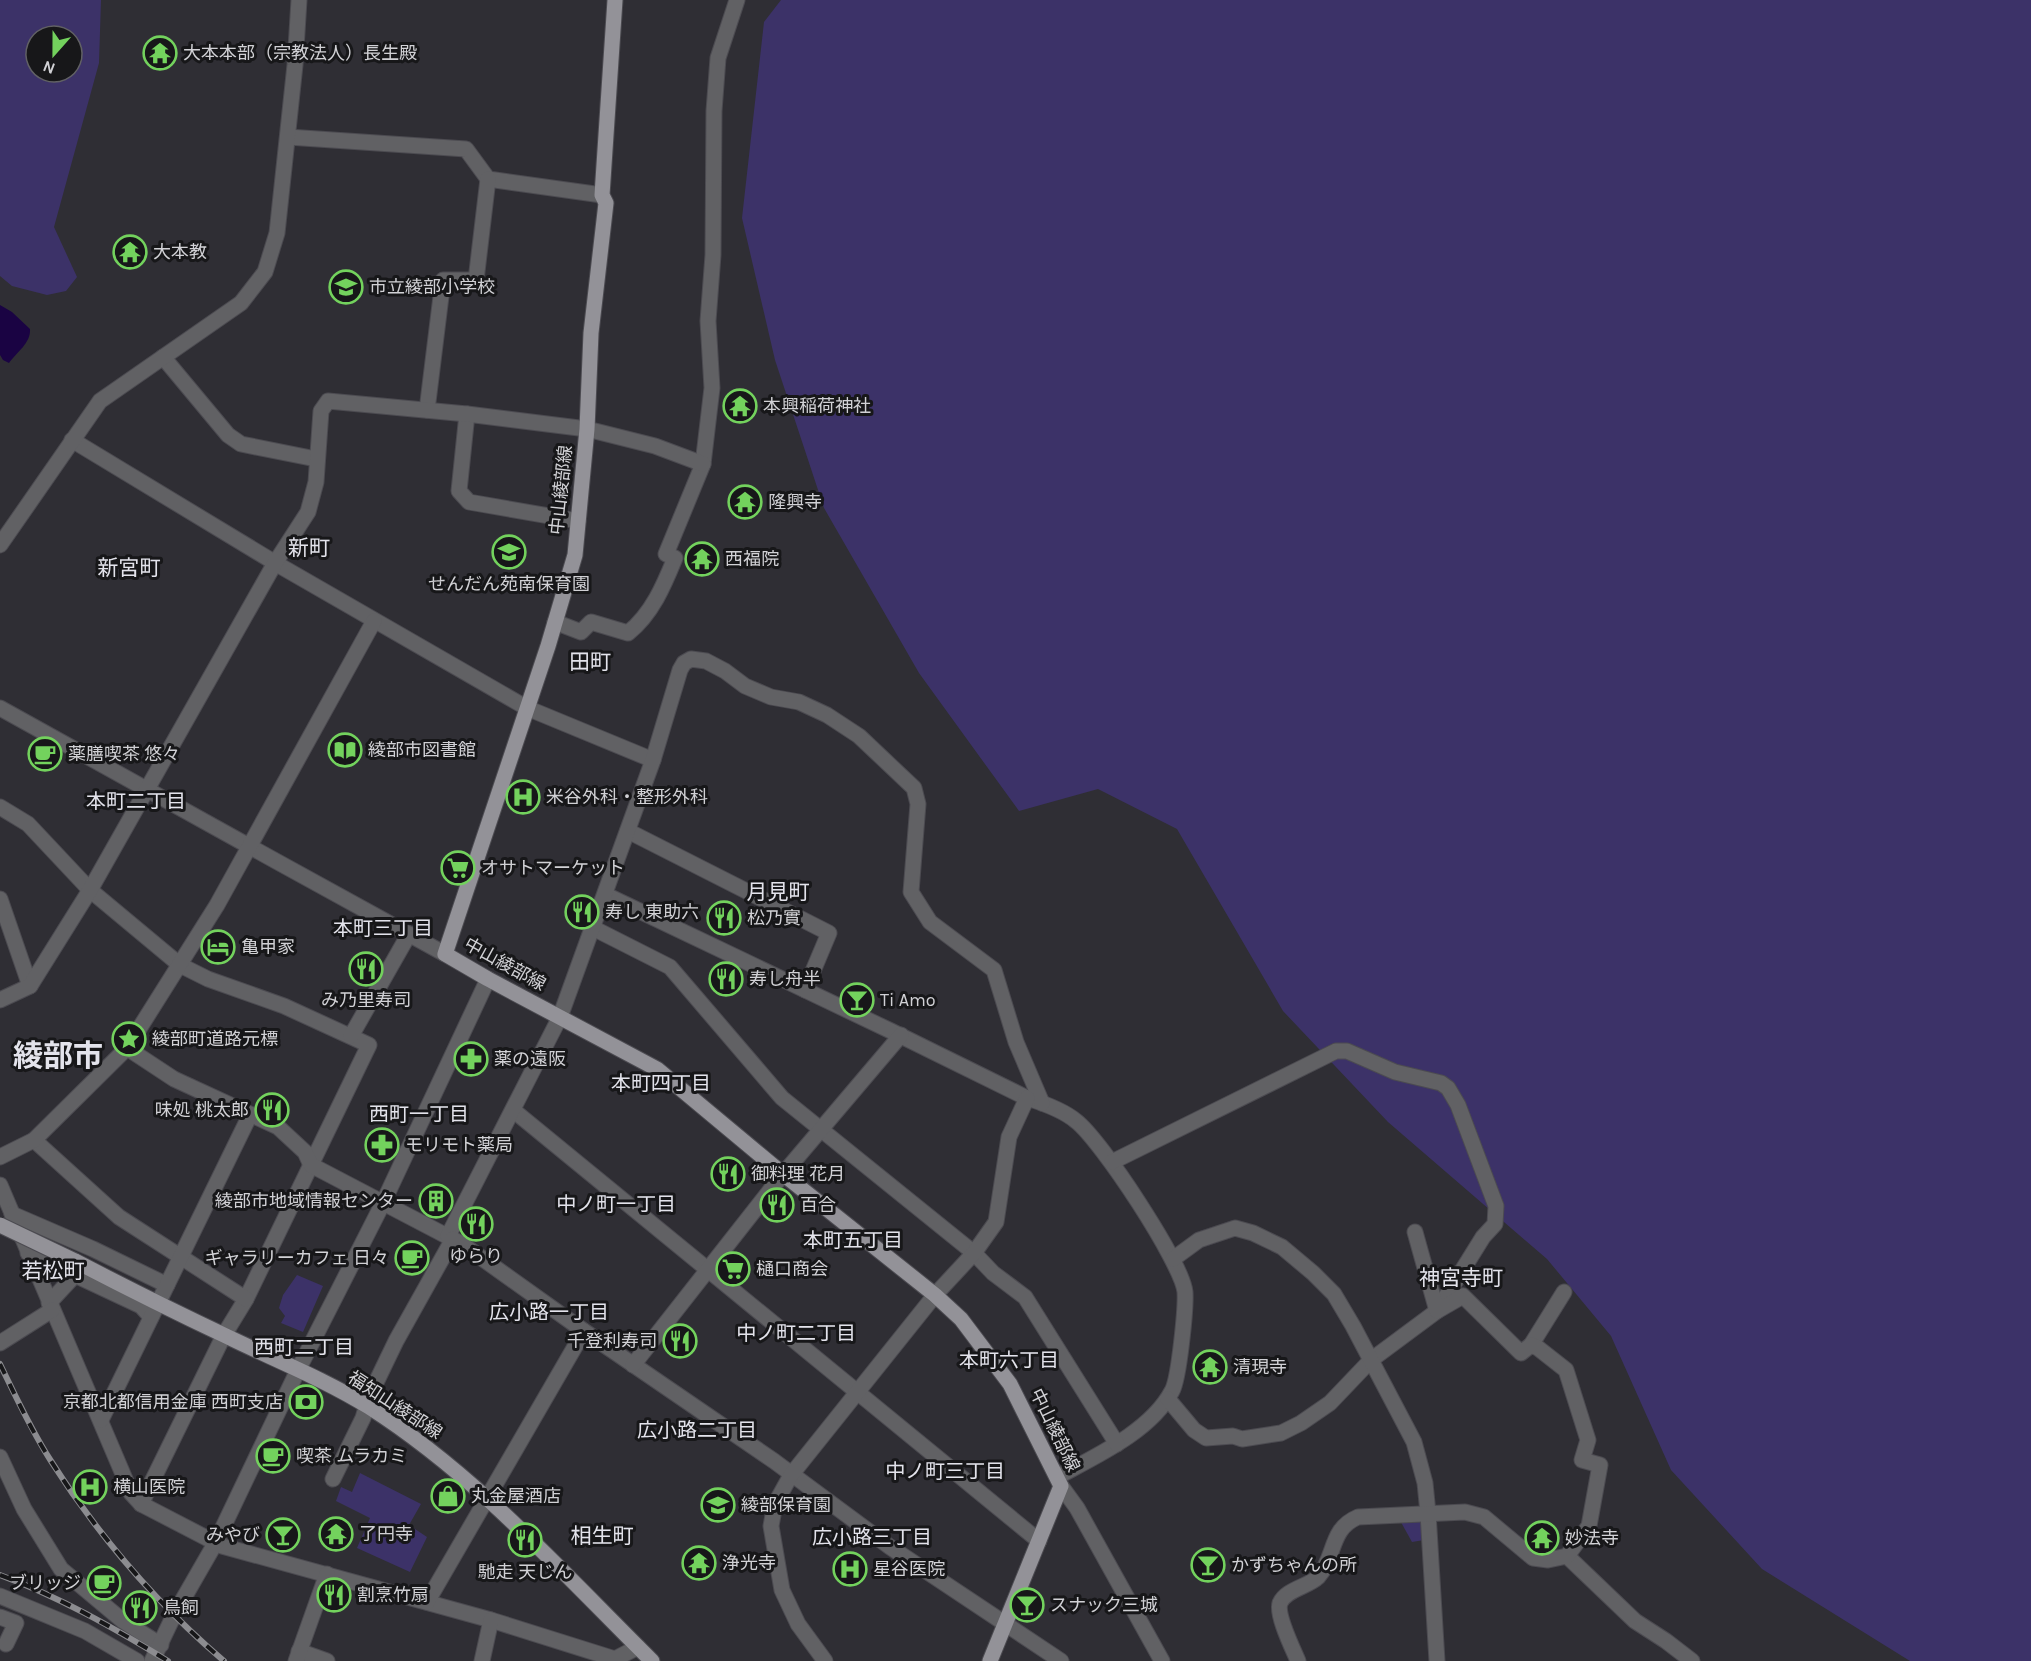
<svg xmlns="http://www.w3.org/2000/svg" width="2031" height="1661" font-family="Karla,'Noto Sans JP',sans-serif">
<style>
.green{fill:#3c3268;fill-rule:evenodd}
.water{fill:#1a0343}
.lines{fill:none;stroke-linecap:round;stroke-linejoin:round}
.minor-casing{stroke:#4c4b51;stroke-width:17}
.major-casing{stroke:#4c4b51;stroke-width:17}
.minor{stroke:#616164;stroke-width:15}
.major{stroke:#939298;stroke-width:15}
.rail-casing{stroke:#8c8c90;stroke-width:6}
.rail{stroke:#171719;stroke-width:4;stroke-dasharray:11;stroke-linecap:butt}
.major-bridge-casing{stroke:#4c4b51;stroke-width:17;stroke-linecap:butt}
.major-bridge{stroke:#939298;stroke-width:15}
.labels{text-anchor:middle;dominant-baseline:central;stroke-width:6;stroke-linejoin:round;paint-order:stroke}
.poi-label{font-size:18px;fill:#d1d1d5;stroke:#171719;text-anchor:start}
.street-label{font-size:18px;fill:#d1d1d5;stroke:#171719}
.neighbourhood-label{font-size:20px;fill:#e3e3eb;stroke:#171719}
.quarter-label{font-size:21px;fill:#e3e3eb;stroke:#171719}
.town-label{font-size:30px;font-weight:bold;fill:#e3e3eb;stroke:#171719}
</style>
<rect width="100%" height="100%" fill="#2f2e34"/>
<g class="green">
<path d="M 0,0 L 101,0 L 99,63 L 54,227 L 77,277 L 66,291 L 47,295 L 12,286 L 0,276 ZM 36,36 L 72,36 L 72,72 L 36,72 Z"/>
<polygon points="781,0 2031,0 2031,1661 1910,1661 1762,1569 1671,1470 1611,1336 1547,1259 1388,1122 1283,1011 1177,829 1098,789 1019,811 919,673 824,508 775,360 742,218 764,22"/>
<polygon points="297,1275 323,1286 303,1332 281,1323 285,1316 279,1308 283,1295"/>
<polygon points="360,1473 421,1504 409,1525 427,1537 410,1572 357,1548 370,1518 336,1501 341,1487 352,1492"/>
<polygon points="1428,1513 1430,1539 1412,1542 1397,1515"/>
</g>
<path class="water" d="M 0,305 L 12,312 L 30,329 C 31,343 17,352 9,363 L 3,360 L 0,355 Z"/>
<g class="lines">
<g class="minor-casing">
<g id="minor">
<polyline points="288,137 466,149 488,179 602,195"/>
<polyline points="163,357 228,435 241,444 316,459"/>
<polyline points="427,410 443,280 476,280 488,179"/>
<polyline points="467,414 459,491 469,502 578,521"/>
<polyline points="72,440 282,567 527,708 653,760"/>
<polyline points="0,545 100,401 241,303 265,272 277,233 295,65 299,0"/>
<path d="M 555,622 L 581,632 L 591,622 L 628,633 C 652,614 664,585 675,558 L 666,554 L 703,464 L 712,388 L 708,321 L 713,255 L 714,111 L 718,58 L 737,0"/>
<path d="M 0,708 C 149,790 296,873 445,954"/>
<polyline points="0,807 28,824 90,890 180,965 208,979 284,1006 369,1045 246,1299 224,1335 141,1504"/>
<polyline points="628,831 829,933 805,990"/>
<path d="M 606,895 L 891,1031 L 1027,1098 C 1043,1103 1063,1110 1076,1121 C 1101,1140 1182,1263 1185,1292 C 1186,1308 1179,1379 1172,1391 C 1151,1431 1096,1456 1057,1477"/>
<polyline points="0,899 30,986"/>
<polyline points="593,928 670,967 782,1098 974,1253 993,1273 1025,1297 1117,1444"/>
<polyline points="0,1000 30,986 90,890 275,563 308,512 316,482 321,411 328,401 467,414 587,429 655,446 703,464"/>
<polyline points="351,1036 409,934"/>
<polyline points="127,1048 174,1079 278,1127 305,1152 311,1165 462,1244 584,1331 774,1461 890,1547 1061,1661"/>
<polyline points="513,1110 1039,1541"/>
<polyline points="34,1140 119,1217 246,1299"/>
<polyline points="0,1157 34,1140 127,1048 217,905 374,621"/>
<polyline points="1112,1162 1336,1051 1347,1051 1395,1072 1441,1083 1448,1088 1458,1105 1496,1206 1495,1224 1483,1237 1437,1311 1371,1360 1330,1403 1301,1423 1281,1433 1242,1439 1233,1436 1206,1438 1194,1430 1168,1399"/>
<polyline points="0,1185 131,1493 141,1504 222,1546 491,1620 615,1659 638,1647"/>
<polyline points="12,1214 93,1249 167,1285"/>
<polyline points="448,1236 560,1017 653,760 680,670 684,663 691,659 706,661 725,671 745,686 771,697 799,702 827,715 859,736 914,788 918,804 911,892 930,922 994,970 1016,1042 1042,1103"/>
<polyline points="28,1253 141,1306 151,1317"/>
<polyline points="1173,1259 1199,1240 1235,1228 1253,1233 1282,1247 1313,1273 1334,1294 1353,1326 1414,1442 1425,1483 1428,1513 1437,1661"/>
<polyline points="49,1303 75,1275"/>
<polyline points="0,1343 52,1310"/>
<polyline points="1531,1345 1564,1292"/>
<polyline points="633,1365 783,1174 901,1035"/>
<polyline points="101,1420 250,1115"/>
<polyline points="0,1457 24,1509 61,1569 123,1621 161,1645"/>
<polyline points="333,1479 363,1418 370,1395 396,1341 453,1239"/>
<polyline points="1061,1486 1077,1508 1162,1661"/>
<polyline points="1567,1556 1635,1621 1666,1641 1692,1661"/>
<polyline points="0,1596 85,1631 137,1661"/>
<polyline points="427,1602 584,1331"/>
<polyline points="0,1617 16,1623 6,1644"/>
<polyline points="299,1651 327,1661"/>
<polyline points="152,1661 174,1615 216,1542 298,1370 383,1203 488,979"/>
<polyline points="296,1661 327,1574"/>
<polyline points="482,1661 491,1620"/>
<polyline points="825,1661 798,1624 782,1590 771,1526 775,1504 791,1475 935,1295 974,1253 996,1222 1009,1137 1027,1098"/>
<path d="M 1298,1661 C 1293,1649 1276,1615 1280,1603 C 1286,1589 1308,1587 1318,1577 C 1336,1557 1329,1529 1358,1517 L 1465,1512 L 1484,1517 L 1533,1558 L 1548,1560 L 1567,1556 L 1589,1526 L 1600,1465 L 1582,1460 L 1588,1440 L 1566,1370 L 1538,1348 L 1531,1345 L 1521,1353 L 1463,1296 L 1437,1311 L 1415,1232"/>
</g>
</g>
<g class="major-casing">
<g id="major">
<polyline points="615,0 602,195 606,203 591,333 587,429 575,555 548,646 445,954 488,979 657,1069 783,1174 935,1295 961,1319 1010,1384 1061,1486 990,1661"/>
<path d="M 75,1261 C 125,1287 175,1312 226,1336 C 273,1359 324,1379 369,1407 C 476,1475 562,1572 652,1661"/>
</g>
</g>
<use href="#minor" class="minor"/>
<use href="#major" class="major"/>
<g class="rail-casing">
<g id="rail">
<path d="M 0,1364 C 16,1397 31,1430 51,1461 C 98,1535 157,1604 224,1661"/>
<path d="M 0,1575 C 60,1597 114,1628 168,1661"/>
</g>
</g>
<use href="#rail" class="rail"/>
<g class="major-bridge-casing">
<polyline id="major-bridge" points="0,1225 75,1261"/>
</g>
<use href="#major-bridge" class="major-bridge"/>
</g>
<defs>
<g id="temple-ring" transform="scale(1.725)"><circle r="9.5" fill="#171719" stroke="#73d25d" stroke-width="1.5"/><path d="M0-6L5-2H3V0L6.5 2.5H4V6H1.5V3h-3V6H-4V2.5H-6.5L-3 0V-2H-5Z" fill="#73d25d"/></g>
<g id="school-ring" transform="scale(1.725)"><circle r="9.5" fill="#171719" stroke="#73d25d" stroke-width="1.5"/><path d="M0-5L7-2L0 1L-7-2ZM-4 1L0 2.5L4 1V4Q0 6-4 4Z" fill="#73d25d"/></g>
<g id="library-ring" transform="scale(1.725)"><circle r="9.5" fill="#171719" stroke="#73d25d" stroke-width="1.5"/><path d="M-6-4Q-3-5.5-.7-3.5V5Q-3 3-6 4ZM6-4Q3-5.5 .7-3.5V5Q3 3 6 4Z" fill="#73d25d"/></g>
<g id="cafe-ring" transform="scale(1.725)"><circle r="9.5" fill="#171719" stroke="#73d25d" stroke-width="1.5"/><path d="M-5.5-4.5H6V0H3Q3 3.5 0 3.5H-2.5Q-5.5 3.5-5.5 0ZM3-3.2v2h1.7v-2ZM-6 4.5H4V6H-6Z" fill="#73d25d"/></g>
<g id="hospital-ring" transform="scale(1.725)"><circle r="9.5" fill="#171719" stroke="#73d25d" stroke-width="1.5"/><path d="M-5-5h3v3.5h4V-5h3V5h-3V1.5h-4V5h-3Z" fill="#73d25d"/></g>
<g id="supermarket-ring" transform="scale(1.725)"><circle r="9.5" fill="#171719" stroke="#73d25d" stroke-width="1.5"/><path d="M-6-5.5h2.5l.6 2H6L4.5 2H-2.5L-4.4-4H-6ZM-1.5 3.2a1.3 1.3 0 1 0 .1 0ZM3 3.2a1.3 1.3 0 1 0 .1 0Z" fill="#73d25d"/></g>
<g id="restaurant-ring" transform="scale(1.725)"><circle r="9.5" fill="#171719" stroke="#73d25d" stroke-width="1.5"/><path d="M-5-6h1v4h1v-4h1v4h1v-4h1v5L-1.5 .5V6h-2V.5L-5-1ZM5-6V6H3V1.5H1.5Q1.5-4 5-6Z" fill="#73d25d"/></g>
<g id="hotel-ring" transform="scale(1.725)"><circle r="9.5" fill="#171719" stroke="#73d25d" stroke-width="1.5"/><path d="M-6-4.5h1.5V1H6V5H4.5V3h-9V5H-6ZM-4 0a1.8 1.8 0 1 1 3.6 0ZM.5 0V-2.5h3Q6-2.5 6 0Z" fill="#73d25d"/></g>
<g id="bar-ring" transform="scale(1.725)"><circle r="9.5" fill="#171719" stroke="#73d25d" stroke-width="1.5"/><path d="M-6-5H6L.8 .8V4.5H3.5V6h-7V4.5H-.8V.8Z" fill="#73d25d"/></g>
<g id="sight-ring" transform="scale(1.725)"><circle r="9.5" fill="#171719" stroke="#73d25d" stroke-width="1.5"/><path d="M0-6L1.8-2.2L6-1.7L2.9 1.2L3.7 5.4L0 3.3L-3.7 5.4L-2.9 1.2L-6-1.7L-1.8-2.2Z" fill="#73d25d"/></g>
<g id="pharmacy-ring" transform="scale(1.725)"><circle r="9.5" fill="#171719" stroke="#73d25d" stroke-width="1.5"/><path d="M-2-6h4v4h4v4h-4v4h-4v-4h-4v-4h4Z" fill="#73d25d"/></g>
<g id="building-ring" transform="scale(1.725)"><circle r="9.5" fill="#171719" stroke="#73d25d" stroke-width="1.5"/><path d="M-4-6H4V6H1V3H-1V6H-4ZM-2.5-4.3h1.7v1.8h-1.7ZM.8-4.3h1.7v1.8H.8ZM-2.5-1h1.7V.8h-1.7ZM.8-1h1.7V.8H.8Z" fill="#73d25d"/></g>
<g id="bank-ring" transform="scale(1.725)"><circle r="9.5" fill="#171719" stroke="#73d25d" stroke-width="1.5"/><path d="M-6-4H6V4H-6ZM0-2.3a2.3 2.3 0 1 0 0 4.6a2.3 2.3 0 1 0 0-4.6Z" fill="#73d25d"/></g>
<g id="shop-ring" transform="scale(1.725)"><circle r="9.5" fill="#171719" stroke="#73d25d" stroke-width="1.5"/><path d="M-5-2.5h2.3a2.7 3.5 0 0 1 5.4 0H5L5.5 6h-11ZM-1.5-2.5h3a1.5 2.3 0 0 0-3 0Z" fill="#73d25d"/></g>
</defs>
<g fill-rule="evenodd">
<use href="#temple-ring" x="160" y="53"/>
<use href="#temple-ring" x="130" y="252"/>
<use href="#school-ring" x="346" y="287"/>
<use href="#temple-ring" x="740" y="406"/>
<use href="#temple-ring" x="745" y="502"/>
<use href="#school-ring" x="509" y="552"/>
<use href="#temple-ring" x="702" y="559"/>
<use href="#library-ring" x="345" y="750"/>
<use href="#cafe-ring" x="45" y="754"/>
<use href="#hospital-ring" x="523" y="797"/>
<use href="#supermarket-ring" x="458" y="868"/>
<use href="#restaurant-ring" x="582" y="912"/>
<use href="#restaurant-ring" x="724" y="918"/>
<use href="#hotel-ring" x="218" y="947"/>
<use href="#restaurant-ring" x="366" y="969"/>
<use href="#restaurant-ring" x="726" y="979"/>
<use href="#bar-ring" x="857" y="1000"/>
<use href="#sight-ring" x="129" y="1039"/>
<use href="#pharmacy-ring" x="471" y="1059"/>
<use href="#restaurant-ring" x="272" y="1110"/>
<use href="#pharmacy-ring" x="382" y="1145"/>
<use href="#restaurant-ring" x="728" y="1174"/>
<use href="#building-ring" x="436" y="1201"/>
<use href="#restaurant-ring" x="777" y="1205"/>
<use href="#restaurant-ring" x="476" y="1224"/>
<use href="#cafe-ring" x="412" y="1258"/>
<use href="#supermarket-ring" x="733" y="1269"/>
<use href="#restaurant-ring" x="680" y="1341"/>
<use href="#temple-ring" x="1210" y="1367"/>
<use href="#bank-ring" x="306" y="1402"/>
<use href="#cafe-ring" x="273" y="1456"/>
<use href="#hospital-ring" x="90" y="1487"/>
<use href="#shop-ring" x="448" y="1496"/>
<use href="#school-ring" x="718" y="1505"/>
<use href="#temple-ring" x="336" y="1534"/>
<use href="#bar-ring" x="283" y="1535"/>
<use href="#temple-ring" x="1542" y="1538"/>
<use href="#restaurant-ring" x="525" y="1540"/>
<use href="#temple-ring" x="699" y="1563"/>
<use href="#bar-ring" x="1208" y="1565"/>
<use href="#hospital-ring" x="850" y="1569"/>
<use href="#cafe-ring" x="104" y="1583"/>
<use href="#restaurant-ring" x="334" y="1595"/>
<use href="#bar-ring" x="1027" y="1605"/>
<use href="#restaurant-ring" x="140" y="1608"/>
</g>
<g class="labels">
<g class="poi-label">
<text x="183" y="53">大本本部（宗教法人）長生殿</text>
<text x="153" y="252">大本教</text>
<text x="369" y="287">市立綾部小学校</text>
<text x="763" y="406">本興稲荷神社</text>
<text x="768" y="502">隆興寺</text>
<text x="725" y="559">西福院</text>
<text x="509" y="584" text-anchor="middle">せんだん苑南保育園</text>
<text x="368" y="750">綾部市図書館</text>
<text x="68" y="754">薬膳喫茶 悠々</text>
<text x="546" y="797">米谷外科・整形外科</text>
<text x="481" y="868">オサトマーケット</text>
<text x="605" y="912">寿し 東助六</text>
<text x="747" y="918">松乃實</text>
<text x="241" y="947">亀甲家</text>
<text x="749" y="979">寿し舟半</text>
<text x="366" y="1000" text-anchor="middle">み乃里寿司</text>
<text x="880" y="1000">Ti Amo</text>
<text x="152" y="1039">綾部町道路元標</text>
<text x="494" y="1059">薬の遠阪</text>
<text x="249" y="1110" text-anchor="end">味処 桃太郎</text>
<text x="405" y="1145">モリモト薬局</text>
<text x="751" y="1174">御料理 花月</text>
<text x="413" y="1201" text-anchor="end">綾部市地域情報センター</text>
<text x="800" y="1205">百合</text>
<text x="476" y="1256" text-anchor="middle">ゆらり</text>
<text x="389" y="1258" text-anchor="end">ギャラリーカフェ 日々</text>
<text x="756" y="1269">樋口商会</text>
<text x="657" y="1341" text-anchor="end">千登利寿司</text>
<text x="1233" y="1367">清現寺</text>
<text x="283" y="1402" text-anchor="end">京都北都信用金庫 西町支店</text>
<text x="296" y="1456">喫茶 ムラカミ</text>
<text x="113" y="1487">横山医院</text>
<text x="471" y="1496">丸金屋酒店</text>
<text x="741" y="1505">綾部保育園</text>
<text x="359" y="1534">了円寺</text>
<text x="260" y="1535" text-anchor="end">みやび</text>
<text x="1565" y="1538">妙法寺</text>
<text x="722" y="1563">浄光寺</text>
<text x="1231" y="1565">かずちゃんの所</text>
<text x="873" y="1569">星谷医院</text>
<text x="525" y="1572" text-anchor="middle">馳走 天じん</text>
<text x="81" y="1583" text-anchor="end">ブリッジ</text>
<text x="357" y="1595">割烹竹扇</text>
<text x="1050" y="1605">スナック三城</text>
<text x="163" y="1608">鳥飼</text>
</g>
<g class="street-label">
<text transform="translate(561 490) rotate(-84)">中山綾部線</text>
<text transform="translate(505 964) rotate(29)">中山綾部線</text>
<text transform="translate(395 1405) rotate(33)">福知山綾部線</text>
<text transform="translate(1055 1430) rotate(64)">中山綾部線</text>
</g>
<g class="neighbourhood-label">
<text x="136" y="801">本町二丁目</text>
<text x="383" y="928">本町三丁目</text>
<text x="661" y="1083">本町四丁目</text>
<text x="419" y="1114">西町一丁目</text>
<text x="616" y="1204">中ノ町一丁目</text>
<text x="853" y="1240">本町五丁目</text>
<text x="549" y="1312">広小路一丁目</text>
<text x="796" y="1333">中ノ町二丁目</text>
<text x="304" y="1347">西町二丁目</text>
<text x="1009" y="1360">本町六丁目</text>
<text x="697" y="1430">広小路二丁目</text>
<text x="945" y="1471">中ノ町三丁目</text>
<text x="872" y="1537">広小路三丁目</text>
</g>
<g class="quarter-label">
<text x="309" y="548">新町</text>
<text x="129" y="568">新宮町</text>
<text x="590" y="662">田町</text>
<text x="778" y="892">月見町</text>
<text x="53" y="1271">若松町</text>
<text x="1461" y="1278">神宮寺町</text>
<text x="602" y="1536">相生町</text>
</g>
<g class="town-label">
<text x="58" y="1056">綾部市</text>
</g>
</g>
<g transform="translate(54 54) rotate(201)"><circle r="28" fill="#171719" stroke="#616164" stroke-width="1.5"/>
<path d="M0-4.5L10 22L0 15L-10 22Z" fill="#73d25d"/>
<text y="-9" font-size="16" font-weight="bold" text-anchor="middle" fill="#d1d1d5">N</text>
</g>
</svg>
